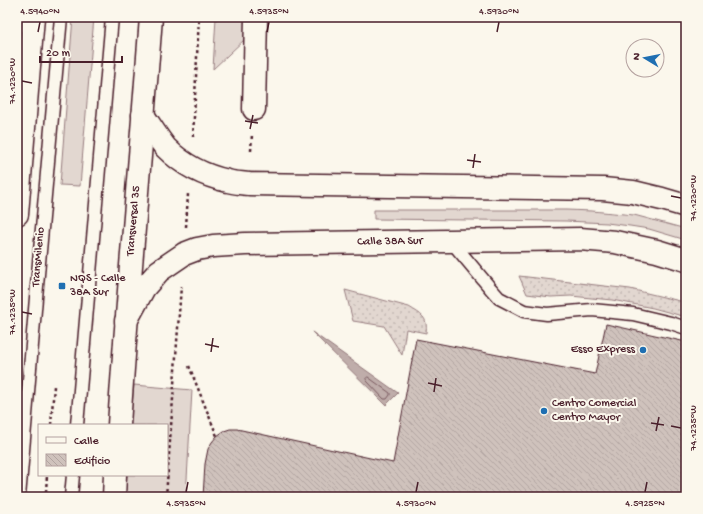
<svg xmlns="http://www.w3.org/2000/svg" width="703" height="514" font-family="'Gochi Hand',sans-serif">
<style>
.grass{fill:#e2d7d0;stroke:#967b7e}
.garden{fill:url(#garden-dots);stroke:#967b7e}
.water{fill:#bfadaa;stroke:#907477}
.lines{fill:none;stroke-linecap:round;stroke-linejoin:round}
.shore{stroke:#79585e;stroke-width:1}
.building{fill:url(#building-back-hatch);stroke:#4a1f2b}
.service-casing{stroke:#4a1f2b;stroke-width:15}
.minor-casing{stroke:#4a1f2b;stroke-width:25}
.tertiary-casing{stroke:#4a1f2b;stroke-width:25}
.trunk-casing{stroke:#4a1f2b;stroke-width:25}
.path{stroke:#4a1f2b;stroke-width:2.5;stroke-dasharray:3 3;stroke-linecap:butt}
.service{stroke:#fbf7ec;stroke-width:12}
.minor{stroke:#fbf7ec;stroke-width:22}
.tertiary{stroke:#fbf7ec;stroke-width:22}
.trunk{stroke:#fbf7ec;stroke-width:22}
.ticks{fill:none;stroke:#4a1f2b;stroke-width:1.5}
.poi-dot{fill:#1f6fb2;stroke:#fbf7ec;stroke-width:1.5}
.labels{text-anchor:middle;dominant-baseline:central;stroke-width:4;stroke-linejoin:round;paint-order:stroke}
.street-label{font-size:12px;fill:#4a1f2b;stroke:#fbf7ec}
.poi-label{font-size:12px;fill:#4a1f2b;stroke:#fbf7ec;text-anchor:start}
.neatline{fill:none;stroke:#4a1f2b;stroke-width:1.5}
.ticks-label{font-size:10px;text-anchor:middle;fill:#4a1f2b}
</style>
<defs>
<pattern id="garden-dots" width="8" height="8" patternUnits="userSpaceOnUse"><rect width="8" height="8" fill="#e2d7d0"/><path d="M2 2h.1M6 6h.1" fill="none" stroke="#c3b8b3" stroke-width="1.8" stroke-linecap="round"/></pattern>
<pattern id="building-back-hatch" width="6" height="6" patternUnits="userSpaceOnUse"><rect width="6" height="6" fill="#cfc2bc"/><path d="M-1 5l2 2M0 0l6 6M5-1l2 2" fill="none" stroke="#b3a6a2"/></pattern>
</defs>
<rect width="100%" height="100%" fill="#fbf7ec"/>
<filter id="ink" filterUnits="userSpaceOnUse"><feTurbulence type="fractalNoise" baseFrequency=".025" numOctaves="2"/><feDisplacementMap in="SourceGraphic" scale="8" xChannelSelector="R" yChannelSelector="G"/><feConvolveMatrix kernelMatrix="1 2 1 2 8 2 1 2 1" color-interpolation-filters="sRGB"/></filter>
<g filter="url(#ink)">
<g class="grass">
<polygon points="73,17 94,17 80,186 60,185"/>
<polygon points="216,17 246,17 245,39 213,69"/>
<polygon points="374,210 566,210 592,211 634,215 686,229 686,240 649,229 630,226 607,223 566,221 374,219"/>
<polygon points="134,385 192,390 186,497 125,497 127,475 167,475 167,425 130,425"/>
</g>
<g class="garden">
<polygon points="519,276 630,289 680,301 686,303 686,317 653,308 612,300 571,296 551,297 527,294"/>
<path d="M 345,290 L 409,307 C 422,315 428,317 426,333 L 406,329 L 402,355 L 384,326 L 353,321 Z"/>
</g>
<polygon class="water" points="312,332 398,393 386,405"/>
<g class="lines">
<polygon class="shore" points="368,377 390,393 390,395 387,399 384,399 367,381 366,379"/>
</g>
<polygon class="building" points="606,324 686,342 686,497 203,497 205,464 208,449 212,442 217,436 224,431 230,429 237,429 393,463 416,339 595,374"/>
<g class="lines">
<g class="service-casing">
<g id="service">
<polyline points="451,241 491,289 499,298 524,311 547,314 592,310 633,314 671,323 686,328"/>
<polyline points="77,425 112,17"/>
<polyline points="19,497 40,251 61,17"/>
<polyline points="71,497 73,475"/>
</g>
</g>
<g class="minor-casing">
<polyline id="minor" points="254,109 256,17"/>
</g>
<g class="tertiary-casing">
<g id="tertiary">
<path d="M 143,115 C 150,125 159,140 166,148 C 183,165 205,176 228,181 C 234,183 242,183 249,184 L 603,189 L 633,192 L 662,199 L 686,206"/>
<polyline points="126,321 144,288 159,271 184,254 197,249 213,246 245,244 580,239 615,242 657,251 686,260"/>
</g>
</g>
<g class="trunk-casing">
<g id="trunk">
<polyline points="17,214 33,17"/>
<path d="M 119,425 C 128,289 141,153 151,17"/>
<polyline points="114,497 115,475"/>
</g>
</g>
<g class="path">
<polyline points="193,137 199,17"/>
<polyline points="251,151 252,134"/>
<polyline points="186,227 188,194"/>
<polyline points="189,366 217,436"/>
<polyline points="51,425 54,386"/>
<polyline points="46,492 47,475"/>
<polyline points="166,497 181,286"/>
</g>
<use href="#service" class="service"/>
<use href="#minor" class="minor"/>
<use href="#tertiary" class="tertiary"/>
<use href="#trunk" class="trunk"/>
</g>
</g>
<path class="ticks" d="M 38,32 L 40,22M 267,32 L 269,22M 497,32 L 499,22M 22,81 L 32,83M 245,121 L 258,123M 250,129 L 253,115M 467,160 L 481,162M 473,168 L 475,154M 671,196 L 681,198M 22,312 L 32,314M 205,344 L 219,347M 211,352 L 213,338M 428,383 L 442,386M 434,392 L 436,378M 651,423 L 664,425M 671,426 L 681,428M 656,431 L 659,417M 186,492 L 188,482M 416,492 L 418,482M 645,492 L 647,482"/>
<g class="poi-dot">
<rect x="58" y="282" width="8" height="8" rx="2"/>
<circle cx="643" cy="350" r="4"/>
<circle cx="544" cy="411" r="4"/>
</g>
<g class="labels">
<g class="street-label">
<text transform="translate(134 221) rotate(-85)">Transversal 35</text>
<text transform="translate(390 242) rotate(-1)">Calle 38A Sur</text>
<text transform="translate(39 257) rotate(-85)">TransMilenio</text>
</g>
<g class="poi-label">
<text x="70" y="279">NQS - Calle<tspan x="70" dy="14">38A Sur</tspan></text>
<text x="635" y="350" text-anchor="end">Esso Express</text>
<text x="552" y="404">Centro Comercial<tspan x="552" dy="14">Centro Mayor</tspan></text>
</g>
</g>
<rect width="703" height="514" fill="none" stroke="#fbf7ec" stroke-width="44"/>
<rect x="38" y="424" width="130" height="52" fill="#fbf7ec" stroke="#b4a19f"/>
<rect x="46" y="437" width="20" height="6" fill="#fbf7ec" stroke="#b4a19f"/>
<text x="74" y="444" font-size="12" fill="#4a1f2b">Calle</text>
<rect x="46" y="454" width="20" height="12" fill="url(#building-back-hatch)" stroke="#b4a19f"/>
<text x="74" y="464" font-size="12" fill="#4a1f2b">Edificio</text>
<g transform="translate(645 58) rotate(280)"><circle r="19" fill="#fbf7ec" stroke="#b4a19f"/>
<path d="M0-3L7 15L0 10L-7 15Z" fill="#1f6fb2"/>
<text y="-6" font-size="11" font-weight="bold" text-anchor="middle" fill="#4a1f2b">N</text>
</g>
<path d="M40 56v6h82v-6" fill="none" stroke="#4a1f2b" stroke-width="2"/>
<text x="46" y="56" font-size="12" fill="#4a1f2b" stroke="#fbf7ec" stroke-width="3" paint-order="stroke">20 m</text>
<rect x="22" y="22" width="659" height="470" class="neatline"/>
<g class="ticks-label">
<text x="40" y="14">4.5940°N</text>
<text x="269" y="14">4.5935°N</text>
<text x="499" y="14">4.5930°N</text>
<text transform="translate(11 81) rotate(-90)" y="4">74.1230°W</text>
<text transform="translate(692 198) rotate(-90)" y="4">74.1230°W</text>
<text transform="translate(11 312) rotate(-90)" y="4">74.1235°W</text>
<text transform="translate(692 428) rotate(-90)" y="4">74.1235°W</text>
<text x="186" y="506">4.5935°N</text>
<text x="416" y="506">4.5930°N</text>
<text x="645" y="506">4.5925°N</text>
</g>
</svg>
